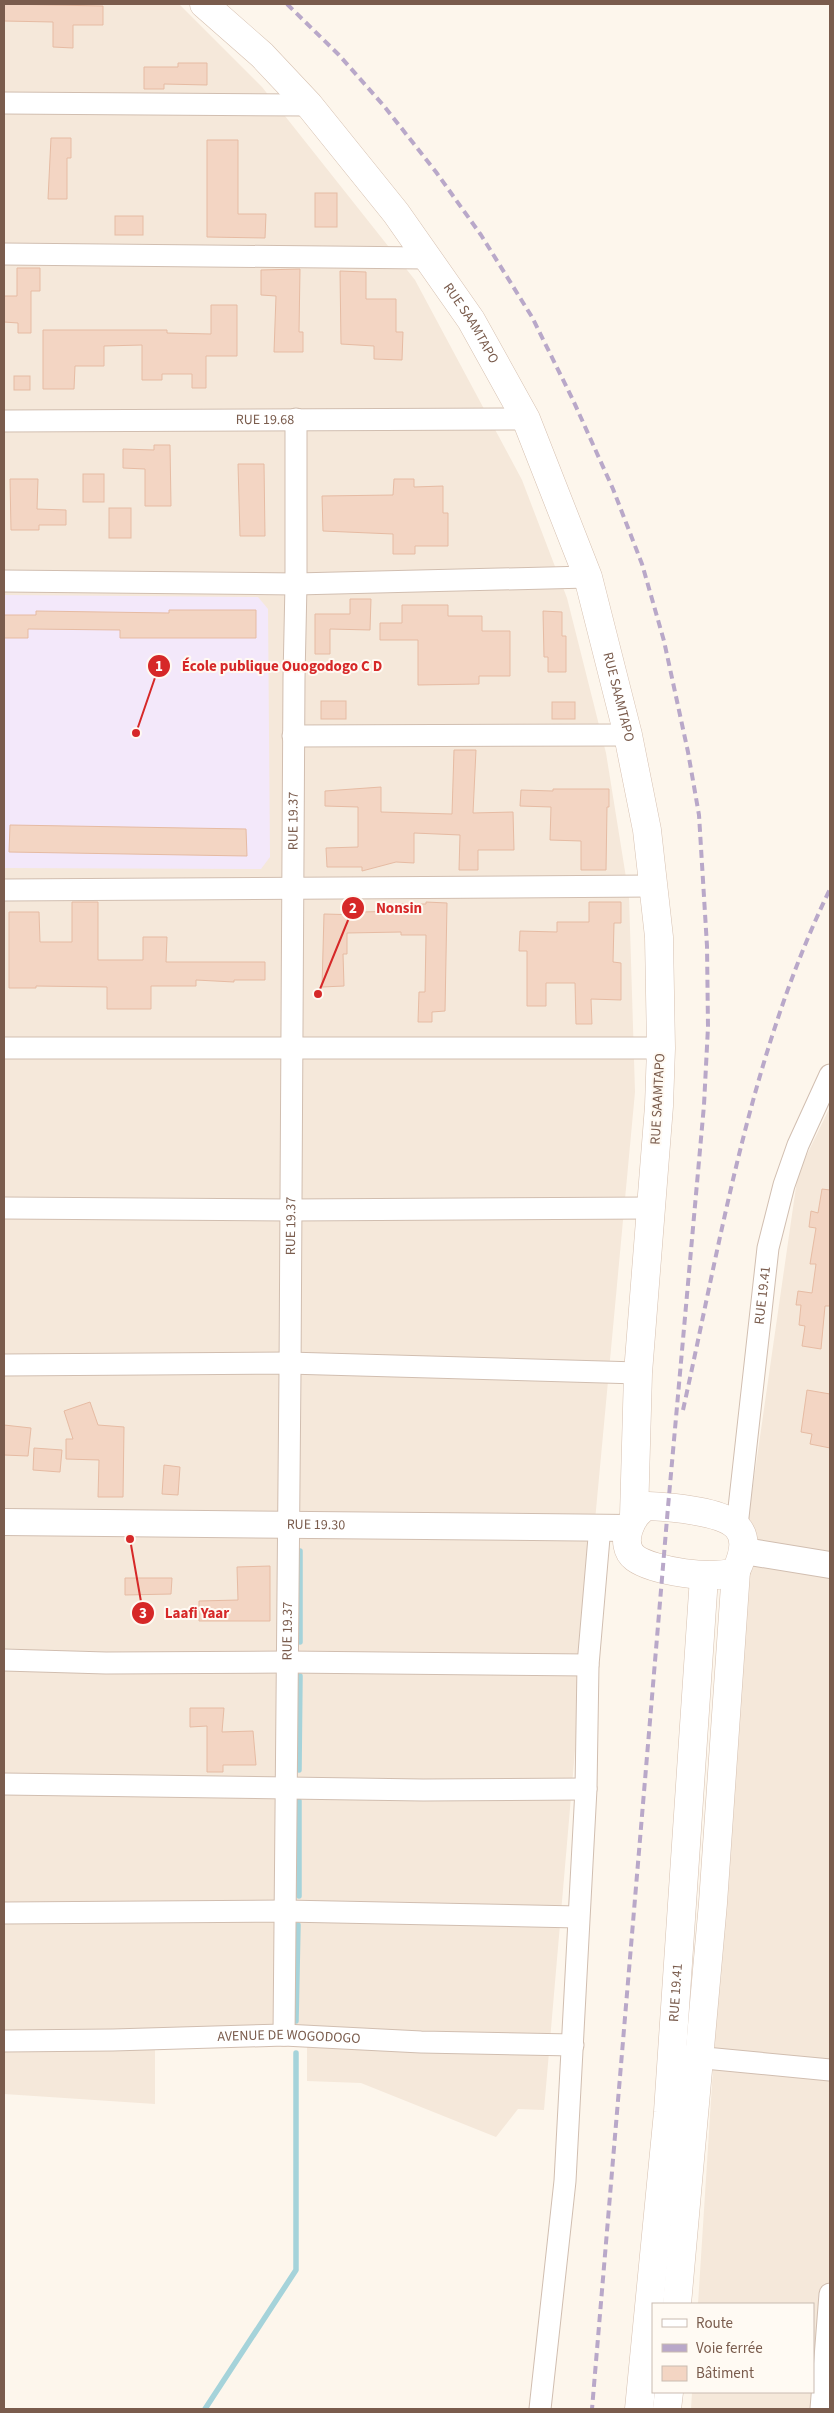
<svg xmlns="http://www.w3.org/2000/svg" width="834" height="2413" font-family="'Source Sans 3',sans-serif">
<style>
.residential{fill:#f5e8da}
.education{fill:#f3e8fa}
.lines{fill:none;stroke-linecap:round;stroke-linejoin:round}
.stream{stroke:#a5d3da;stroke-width:5.5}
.building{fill:#f3d5c3;stroke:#e6bba3}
.minor-casing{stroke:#d1beb0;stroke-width:23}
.tertiary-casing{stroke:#d1beb0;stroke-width:28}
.secondary-casing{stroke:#d6c0b0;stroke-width:29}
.minor{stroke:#fff;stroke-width:21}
.tertiary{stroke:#fff;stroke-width:26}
.secondary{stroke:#fff;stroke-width:28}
.rail{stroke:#b9a8c9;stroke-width:4;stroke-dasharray:8 5;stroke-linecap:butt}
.labels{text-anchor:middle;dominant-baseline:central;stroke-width:4;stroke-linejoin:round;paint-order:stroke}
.street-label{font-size:14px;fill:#7a5c4d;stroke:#fffaf3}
.leader{fill:none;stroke:#d62828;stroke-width:2}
.callout-dot{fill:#d62828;stroke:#fffaf3;stroke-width:2}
.mark-label{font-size:15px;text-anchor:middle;font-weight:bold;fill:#fff}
.callout-label{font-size:15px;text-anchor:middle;font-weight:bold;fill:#d62828;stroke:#fffaf3;stroke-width:4;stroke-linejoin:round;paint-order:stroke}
</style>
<rect width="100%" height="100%" fill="#fdf6ec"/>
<g class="residential">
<polygon points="4,4 179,4 262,87 415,280 522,480 567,598 606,753 629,896 635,1092 593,1542 544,2110 518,2109 496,2137 361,2083 307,2081 307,2044 155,2045 155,2104 4,2094"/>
<polygon points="830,1107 830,2409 691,2409 692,2392 813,2392 813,2304 698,2304 748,1520 798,1173"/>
</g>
<polygon class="education" points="4,595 258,597 268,609 270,857 261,869 4,868"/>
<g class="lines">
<g class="stream">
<polyline points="300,1551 300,1642"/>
<polyline points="299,1770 300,1676"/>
<polyline points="299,1896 299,1801"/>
<polyline points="296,2021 298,1925"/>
<polyline points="205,2409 296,2270 296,2053"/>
</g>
</g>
<g class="building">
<polygon points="4,4 103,6 103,25 73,25 73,48 53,47 53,22 4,21"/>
<polygon points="178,63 207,63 207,85 164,84 164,89 144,89 144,67 178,67"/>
<polygon points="51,138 71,138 71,158 67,158 67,199 48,199"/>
<polygon points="207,140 238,140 238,214 266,214 265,238 207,237"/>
<rect x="315" y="193" width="22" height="34"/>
<rect x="115" y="216" width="28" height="19"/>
<polygon points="17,268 40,268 40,291 31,291 31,333 18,333 18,323 4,322 4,296 17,296"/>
<polygon points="300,269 299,332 303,332 303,352 274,352 276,296 261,295 261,270"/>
<polygon points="340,271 366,272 366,299 396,299 396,332 403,332 402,360 374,359 374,346 341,344"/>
<polygon points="211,305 237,305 237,356 206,356 206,388 192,388 192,374 162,374 162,380 142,380 142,345 104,346 104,366 75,366 74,389 43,389 43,330 167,330 167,333 211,334"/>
<rect x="14" y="376" width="16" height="14"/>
<polygon points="154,445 170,445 171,506 145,506 145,469 123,468 123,449 154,450"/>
<polygon points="238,464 264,464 265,536 240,536"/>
<rect x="83" y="474" width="21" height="28"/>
<polygon points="10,479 38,479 37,509 66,510 66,525 39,525 39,530 11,530"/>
<polygon points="394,479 414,479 414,487 443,486 443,513 448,513 448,546 415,546 415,554 393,554 393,534 323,531 322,496 393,495"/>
<rect x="109" y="508" width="22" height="30"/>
<polygon points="350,599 371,599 370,630 330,629 330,654 315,654 315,614 350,614"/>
<polygon points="402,605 448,605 448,616 482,616 482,631 510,631 510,676 479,676 479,684 418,685 418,640 380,640 380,623 402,623"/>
<polygon points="169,610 256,610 256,638 120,638 120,630 28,629 28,638 4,638 4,615 36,615 36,611 169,613"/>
<polygon points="543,611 562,612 562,636 566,636 566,672 548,672 548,657 544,657"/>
<rect x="321" y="701" width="25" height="18"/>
<rect x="552" y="702" width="23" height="17"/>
<polygon points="454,750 476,750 473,813 513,812 514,850 478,850 478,870 459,870 460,835 414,833 414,863 396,862 362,871 362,867 327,867 326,848 358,847 358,807 325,806 325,791 381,787 381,812 452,814"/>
<polygon points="553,789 609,789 609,807 607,807 606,870 581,870 581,841 550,840 551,807 520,806 521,790 553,791"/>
<polygon points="10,825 246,829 247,856 9,852"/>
<polygon points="72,902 98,902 98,960 143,960 143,937 167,937 166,962 265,962 265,980 234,980 234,982 196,980 196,986 151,986 151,1009 107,1009 107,987 36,986 36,988 9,988 9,912 39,912 40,942 72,942"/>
<polygon points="426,902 447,903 445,1011 432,1012 432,1022 418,1022 419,992 425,992 426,935 401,935 401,932 347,933 347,954 343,954 344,986 322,987 324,914 362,915 362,912 401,911 401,904 426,904"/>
<polygon points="589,902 621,902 621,923 614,923 613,962 621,963 621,1000 591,999 592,1024 576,1024 575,983 546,983 546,1006 527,1006 527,951 519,951 520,931 557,932 557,922 589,922"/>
<polygon points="822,1189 830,1190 830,1306 825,1306 821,1349 802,1346 805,1326 799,1325 801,1305 796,1305 798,1291 812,1293 816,1264 810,1264 816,1228 809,1227 811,1211 818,1213"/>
<polygon points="807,1390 830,1394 830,1448 810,1444 812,1434 801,1432"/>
<polygon points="90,1402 98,1425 124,1427 123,1497 98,1497 99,1460 66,1459 66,1439 73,1439 64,1411"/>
<polygon points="4,1425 31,1428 28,1456 4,1455"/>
<polygon points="34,1448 62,1450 60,1472 33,1470"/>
<polygon points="164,1465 180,1467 178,1495 162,1494"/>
<polygon points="270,1566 270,1621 199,1621 199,1601 238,1600 237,1567"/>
<polygon points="125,1578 172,1578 171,1594 125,1595"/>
<polygon points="190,1708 224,1708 222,1732 253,1731 256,1765 223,1765 223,1772 207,1772 207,1726 190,1727"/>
</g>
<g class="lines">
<g class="minor-casing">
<g id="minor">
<polyline points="4,103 309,105"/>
<polyline points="4,254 427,258"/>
<path id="s1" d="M 4,421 L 526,419"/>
<polyline points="4,581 296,584 588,577"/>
<polyline points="293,736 628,735"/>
<polyline points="4,890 653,886"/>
<polyline points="4,1048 661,1048"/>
<polyline points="4,1208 290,1210 651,1208"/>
<polyline points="4,1365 288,1363 638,1373"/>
<path id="s2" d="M 737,1526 L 768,1248 L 784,1185 L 798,1145 L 830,1075"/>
<polyline points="4,1660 106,1663 287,1662 588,1665"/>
<polyline points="4,1784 423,1790 586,1789"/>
<polyline points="4,1913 285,1911 578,1917"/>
<path id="s3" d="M 284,2035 C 288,1583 293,1130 294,678 L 296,584 L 296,419"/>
<path id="s4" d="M 4,2041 L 113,2040 L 284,2035 L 421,2042 L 573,2045"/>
<polyline points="684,2056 830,2070"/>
<polyline points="540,2409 565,2181 586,1789 588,1665 600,1526"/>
<polyline points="821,2409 830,2294"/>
</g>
</g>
<g class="tertiary-casing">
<g id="tertiary">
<path id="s5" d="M 4,1522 L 629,1528"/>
<polyline points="744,1551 830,1565"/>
</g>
</g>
<g class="secondary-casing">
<g id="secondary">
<path id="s6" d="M 204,4 L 262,55 L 309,105 L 396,213 L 471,320 L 526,419 L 588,577 L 628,735 L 647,830 L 659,937 L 661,1048 L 659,1106 L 638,1373 L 634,1516"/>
<path d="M 648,1506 C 669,1507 723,1511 737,1527 C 749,1540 742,1558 736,1571 C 715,1581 653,1571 635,1558 C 618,1545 631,1512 648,1506 Z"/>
<polyline points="677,2304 713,1903 736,1571"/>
<path id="s7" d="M 639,2409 L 668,2112 L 704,1577"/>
<polyline points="667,2409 669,2392"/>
</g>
</g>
<use href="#minor" class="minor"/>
<use href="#tertiary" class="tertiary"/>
<use href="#secondary" class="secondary"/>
<g class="rail">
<polyline points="287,4 339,55 384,106 436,172 481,235 532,317 573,400 613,489 642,564 664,641 688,752 699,815 707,946 708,1027 704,1105 668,1507 592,2409"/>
<path d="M 683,1410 C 722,1234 751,1052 830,889"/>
</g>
</g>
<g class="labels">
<g class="street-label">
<text stroke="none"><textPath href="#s6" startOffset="418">RUE SAAMTAPO</textPath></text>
<text stroke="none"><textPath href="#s1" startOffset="261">RUE 19.68</textPath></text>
<text stroke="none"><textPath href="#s6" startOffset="822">RUE SAAMTAPO</textPath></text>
<text stroke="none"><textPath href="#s3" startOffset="1214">RUE 19.37</textPath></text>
<text transform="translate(658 1099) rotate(-87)">RUE SAAMTAPO</text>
<text stroke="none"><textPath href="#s3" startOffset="809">RUE 19.37</textPath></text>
<text stroke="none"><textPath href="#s2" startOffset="232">RUE 19.41</textPath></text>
<text stroke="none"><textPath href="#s5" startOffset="312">RUE 19.30</textPath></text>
<text stroke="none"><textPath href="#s3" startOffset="404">RUE 19.37</textPath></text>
<text stroke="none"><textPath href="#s7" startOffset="418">RUE 19.41</textPath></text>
<text stroke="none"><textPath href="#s4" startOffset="285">AVENUE DE WOGODOGO</textPath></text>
</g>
</g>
<path class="leader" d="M136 733L159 666M318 994L353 908M130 1539L143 1613"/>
<g class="callout-dot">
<circle cx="136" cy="733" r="5"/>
<circle cx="318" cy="994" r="5"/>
<circle cx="130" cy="1539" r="5"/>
<circle cx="159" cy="666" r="12"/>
<circle cx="353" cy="908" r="12"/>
<circle cx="143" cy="1613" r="12"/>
</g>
<g class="mark-label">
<text x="159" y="671">1</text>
<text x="353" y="913">2</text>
<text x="143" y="1618">3</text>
</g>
<g class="callout-label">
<text x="282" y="671">École publique Ouogodogo C D</text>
<text x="399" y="913">Nonsin</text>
<text x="197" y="1618">Laafi Yaar</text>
</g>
<rect width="834" height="2413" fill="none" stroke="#7a5c4d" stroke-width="10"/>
<rect x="652" y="2303" width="162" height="90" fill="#fffaf3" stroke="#cabbb1"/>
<rect x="662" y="2319" width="25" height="8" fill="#ffffff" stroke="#cabbb1"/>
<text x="696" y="2328" font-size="15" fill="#7a5c4d">Route</text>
<rect x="662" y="2344" width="25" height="8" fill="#b9a8c9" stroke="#cabbb1"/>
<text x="696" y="2353" font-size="15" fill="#7a5c4d">Voie ferrée</text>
<rect x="662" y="2366" width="25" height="15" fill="#f3d5c3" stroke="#cabbb1"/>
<text x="696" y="2378" font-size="15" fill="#7a5c4d">Bâtiment</text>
</svg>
